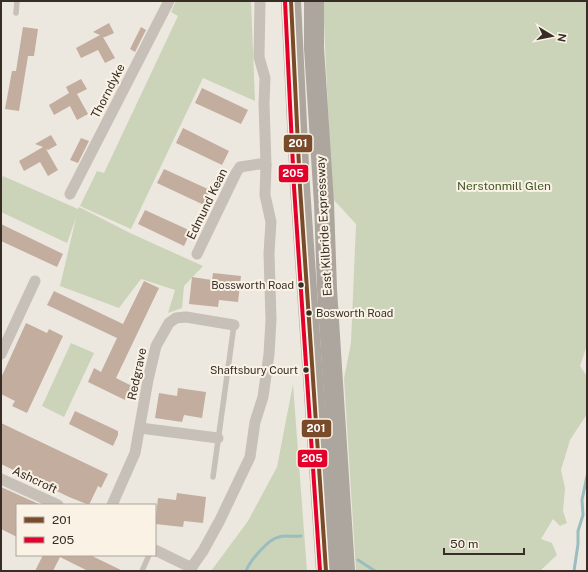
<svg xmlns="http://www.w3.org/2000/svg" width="588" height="572" font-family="'Public Sans',sans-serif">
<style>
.green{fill:#cbd4b8}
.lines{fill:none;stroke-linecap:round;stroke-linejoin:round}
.stream{stroke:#9abdc0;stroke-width:3}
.building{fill:#c2ad9f}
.lane{stroke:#c6c0b8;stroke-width:5.5}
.street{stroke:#c6c0b8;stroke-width:11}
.highway{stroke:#aca69e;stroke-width:20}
.bus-1-casing{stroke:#faf3e5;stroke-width:7}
.bus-2-casing{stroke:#faf3e5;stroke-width:7}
.bus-1{stroke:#7a4b2a;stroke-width:4}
.bus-2{stroke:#e4002b;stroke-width:4}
.bus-dot{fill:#372d26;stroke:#faf3e5;stroke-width:1.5}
.labels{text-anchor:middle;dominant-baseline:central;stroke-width:4;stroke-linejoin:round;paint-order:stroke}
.bus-label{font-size:11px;fill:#372d26;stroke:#faf3e5;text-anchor:end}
.street-label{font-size:12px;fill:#372d26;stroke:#faf3e5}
.park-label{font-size:12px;fill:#415728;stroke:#faf3e5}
.line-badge{stroke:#faf3e5;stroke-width:1.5}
.badge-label{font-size:11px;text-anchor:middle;font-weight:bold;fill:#fff}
</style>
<rect width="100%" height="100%" fill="#ede8df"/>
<g class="green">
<polygon points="176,1 251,1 255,101 203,78 131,229 80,206 97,171 104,173 178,16 171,12"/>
<polygon points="323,1 587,1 587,345 580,366 587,376 587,414 570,440 561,470 565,488 563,511 567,523 560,526 553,519 541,539 552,543 557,555 540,571 356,571 344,378 351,343 356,224 332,198"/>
<polygon points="3,176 78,209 79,207 130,233 203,266 184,286 182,308 168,313 175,290 141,279 119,308 60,286 76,218 67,243 1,212 1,181"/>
<polygon points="71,343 94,353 64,417 42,406"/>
<polygon points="293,384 307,571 211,571 248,521 277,467"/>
</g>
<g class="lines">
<g class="stream">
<polyline points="358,560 375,571"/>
<path d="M 246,571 C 250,561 268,539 279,537 C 285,535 294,537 301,536"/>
<polyline points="574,571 578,544 578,531 583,515 582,500 587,476"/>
</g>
</g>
<g class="building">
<polygon points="109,23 114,33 105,37 103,37 115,58 105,63 98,50 81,58 76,48 100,35 93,32"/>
<polygon points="23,27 38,29 34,56 28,56 19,111 5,109 12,71 16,71"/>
<polygon points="141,27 146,30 135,52 130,49"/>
<polygon points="81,79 87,89 77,94 88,114 77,120 70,106 54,115 49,105 69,93 66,87"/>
<polygon points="202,88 248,110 241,124 195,103"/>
<polygon points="183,128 229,151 222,165 176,143"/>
<polygon points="51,135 57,145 48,150 46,149 58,170 48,176 40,162 24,171 19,161 43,147 35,144"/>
<polygon points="81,138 89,141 78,163 70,160"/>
<polygon points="164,169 210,190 204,205 157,183"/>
<polygon points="145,210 191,231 184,246 138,224"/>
<polygon points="1,224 63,254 57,267 1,241"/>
<polygon points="213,273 241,276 238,302 219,300 218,307 189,304 192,277 212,280"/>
<polygon points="144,281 159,288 116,378 132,386 125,400 88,382 94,368 101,372 117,338 47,305 54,291 123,324"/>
<polygon points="26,323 47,333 49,329 63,336 27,413 12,406 15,401 1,394 1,378"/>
<polygon points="178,388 206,392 202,418 184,415 182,422 155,418 159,393 177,396"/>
<polygon points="75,411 118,431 118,435 113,446 69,424"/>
<polygon points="1,423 108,474 101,488 98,486 89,505 69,497 1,464"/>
<polygon points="1,487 41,505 17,505 17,537 1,529"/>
<polygon points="177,493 206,497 203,523 184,521 183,527 155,524 158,498 176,500"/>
<polygon points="43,555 90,555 123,571 88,571 60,557 53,571 35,571"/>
</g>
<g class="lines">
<g class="lane">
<polyline points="16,13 17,1"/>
<polyline points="213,477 234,325"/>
<polyline points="142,571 149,555"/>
</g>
<g class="street">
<polyline points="70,194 169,1"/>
<polyline points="197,254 236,173 240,167 259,164 266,165"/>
<polyline points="1,354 35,281"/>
<polyline points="140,428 218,438"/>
<polyline points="1,479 58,505"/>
<polyline points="112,505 135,453 148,380 156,346 169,323 176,318 186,317 234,325"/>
<polyline points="155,550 192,568"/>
<polyline points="189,571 203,551 220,520 250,457 255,422 263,397 269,354 271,320 269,253 271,222 265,195 266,165 264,103 265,78 259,57 260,1"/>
</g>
<g class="highway">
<polyline points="291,1 300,187 326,571"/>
<polyline points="314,1 314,48 324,203 327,289 345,571"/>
</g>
<g class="bus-1-casing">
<polyline id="bus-1" points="291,1 300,187 326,571"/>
</g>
<g class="bus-2-casing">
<polyline id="bus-2" points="285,1 294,187 320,571"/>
</g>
<use href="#bus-1" class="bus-1"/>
<use href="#bus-2" class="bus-2"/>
</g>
<g class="bus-dot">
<circle cx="301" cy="285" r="3.5"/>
<circle cx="309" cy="313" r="3.5"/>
<circle cx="306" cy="370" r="3.5"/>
</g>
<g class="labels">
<g class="bus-label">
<text x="294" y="285">Bossworth Road</text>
<text x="316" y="313" text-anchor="start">Bosworth Road</text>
<text x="298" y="370">Shaftsbury Court</text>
</g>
<g class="street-label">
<text transform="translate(108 91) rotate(-63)">Thorndyke</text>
<text transform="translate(207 204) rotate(-64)">Edmund Kean</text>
<text transform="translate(324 226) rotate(-93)">East Kilbride Expressway</text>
<text transform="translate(137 374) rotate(-78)">Redgrave</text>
<text transform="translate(35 480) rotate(25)">Ashcroft</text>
</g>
<g class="park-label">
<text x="504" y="186">Nerstonmill Glen</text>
</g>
</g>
<g class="line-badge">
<rect x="283" y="134" width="30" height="19" rx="4" fill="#7a4b2a"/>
<rect x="278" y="164" width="31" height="19" rx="4" fill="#e4002b"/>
<rect x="301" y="419" width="31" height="19" rx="4" fill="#7a4b2a"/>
<rect x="297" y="449" width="31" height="19" rx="4" fill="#e4002b"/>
</g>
<g class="badge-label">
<text x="298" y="147">201</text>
<text x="293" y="177">205</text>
<text x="316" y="432">201</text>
<text x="312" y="462">205</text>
</g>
<rect width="588" height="572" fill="none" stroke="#372d26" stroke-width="4"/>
<rect x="16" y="504" width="140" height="52" fill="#faf3e5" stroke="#aca499"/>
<rect x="24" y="517" width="20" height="6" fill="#7a4b2a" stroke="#aca499"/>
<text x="52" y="524" font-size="12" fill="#372d26">201</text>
<rect x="24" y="537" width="20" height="6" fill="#e4002b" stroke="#aca499"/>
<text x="52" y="544" font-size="12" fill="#372d26">205</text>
<g transform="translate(552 36) rotate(100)" stroke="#faf3e5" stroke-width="3" paint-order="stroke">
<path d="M0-3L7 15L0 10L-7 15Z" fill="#372d26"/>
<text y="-6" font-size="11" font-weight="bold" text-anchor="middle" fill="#372d26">N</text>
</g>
<path d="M444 548v6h80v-6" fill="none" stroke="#372d26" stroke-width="2"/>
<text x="450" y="548" font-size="12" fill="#372d26" stroke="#faf3e5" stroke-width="3" paint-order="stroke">50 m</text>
</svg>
